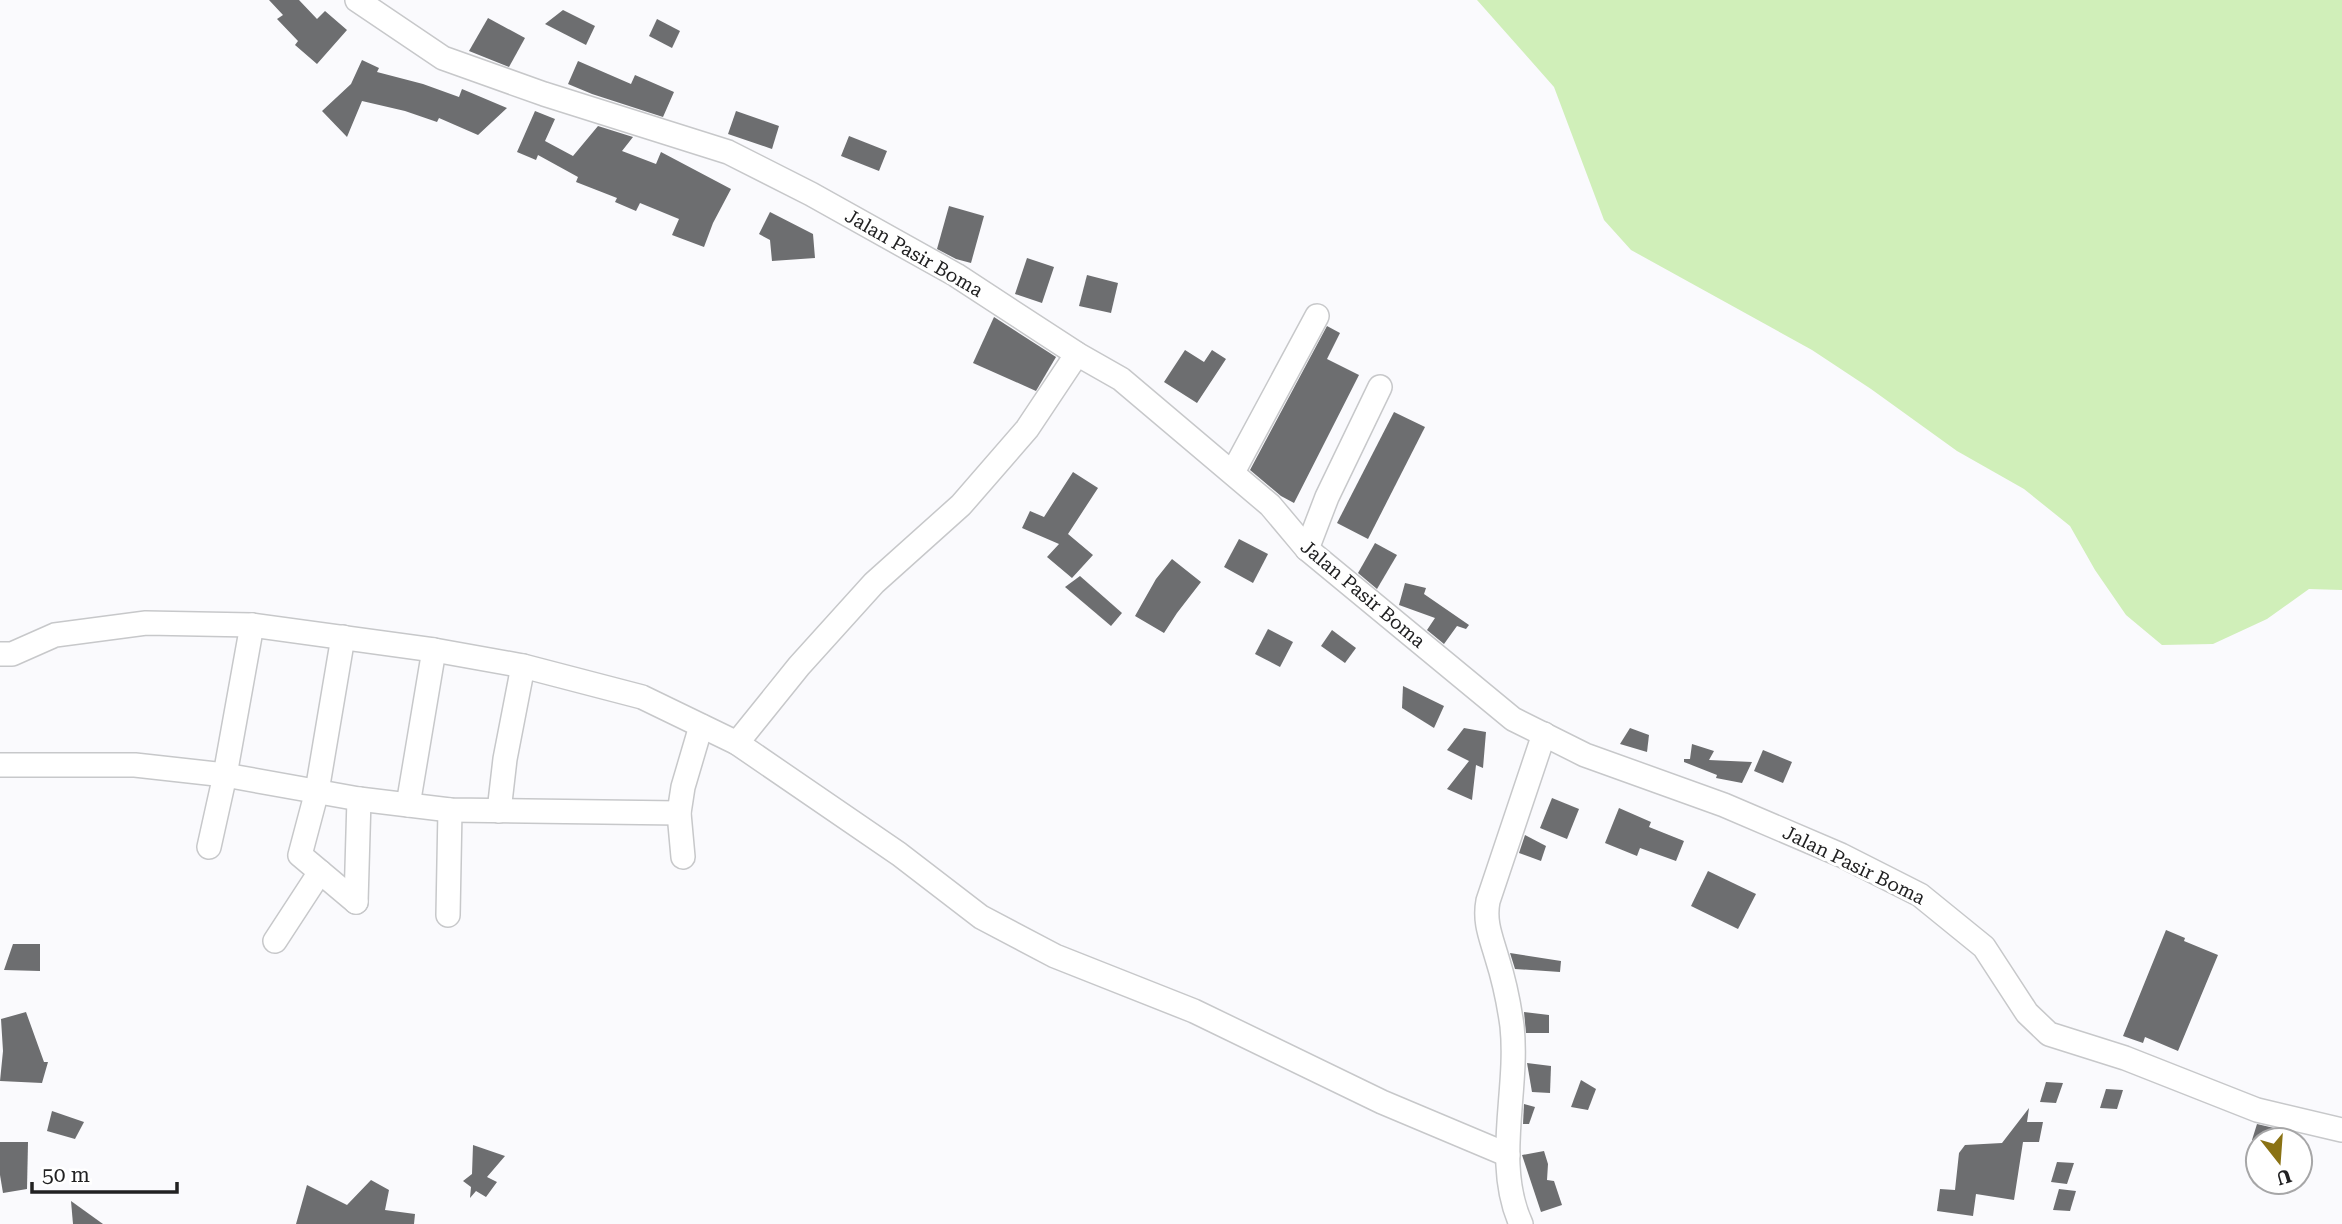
<svg xmlns="http://www.w3.org/2000/svg" width="2342" height="1224" font-family="'Roboto Serif',serif">
<style>
.green{fill:#d0efb9}
.building{fill:#6d6e70}
.lines{fill:none;stroke-linecap:round;stroke-linejoin:round}
.minor-casing{stroke:#c7c8ca;stroke-width:26}
.minor{stroke:#fff;stroke-width:23}
.labels{text-anchor:middle;dominant-baseline:central;stroke-width:6;stroke-linejoin:round;paint-order:stroke}
.street-label{font-size:19px;fill:#212122;stroke:#fff}
</style>
<rect width="100%" height="100%" fill="#fafafd"/>
<polygon class="green" points="1477,0 2342,0 2342,590 2309,589 2267,619 2213,644 2162,645 2126,615 2095,570 2070,526 2024,489 1957,451 1871,389 1812,350 1631,250 1604,220 1554,87"/>
<g class="building">
<polygon points="269,0 299,0 317,19 325,11 347,30 317,64 295,45 298,41 277,19 283,15"/>
<polygon points="563,10 595,26 586,45 545,24"/>
<polygon points="488,18 525,38 509,67 469,51"/>
<polygon points="657,19 680,31 672,48 649,36"/>
<polygon points="362,60 379,68 377,72 423,84 459,97 462,89 507,108 478,135 439,118 437,122 405,111 362,101 347,137 322,111 351,84"/>
<polygon points="578,61 631,84 635,75 674,92 663,117 592,94 568,84"/>
<polygon points="535,111 555,119 545,141 573,156 598,126 633,137 622,151 656,164 661,152 731,189 713,223 704,247 672,235 679,219 640,203 636,211 615,202 617,198 576,182 578,177 538,155 536,160 517,152"/>
<polygon points="736,111 779,126 772,149 728,134"/>
<polygon points="849,136 887,151 879,171 841,156"/>
<polygon points="949,206 984,216 971,263 956,259 937,249"/>
<polygon points="770,212 813,234 815,258 772,261 770,240 759,234"/>
<polygon points="1027,258 1054,267 1042,303 1015,294"/>
<polygon points="1087,275 1118,283 1111,313 1079,306"/>
<polygon points="994,317 1056,357 1036,391 973,363"/>
<polygon points="1327,326 1340,333 1327,359 1359,375 1294,503 1281,496 1250,470"/>
<polygon points="1185,350 1204,362 1212,350 1226,359 1197,403 1164,382"/>
<polygon points="1394,412 1425,427 1368,539 1337,523"/>
<polygon points="1073,472 1098,488 1068,534 1093,555 1072,578 1047,557 1059,544 1022,528 1030,511 1044,517"/>
<polygon points="1239,539 1268,554 1253,583 1224,567"/>
<polygon points="1375,543 1397,555 1377,589 1358,573"/>
<polygon points="1172,559 1201,582 1177,613 1164,633 1135,616 1156,579"/>
<polygon points="1080,576 1122,613 1111,626 1065,587"/>
<polygon points="1405,583 1426,588 1424,594 1469,625 1466,629 1457,626 1444,644 1427,630 1435,618 1399,605"/>
<polygon points="1268,629 1293,642 1280,667 1255,654"/>
<polygon points="1332,630 1356,648 1345,663 1321,646"/>
<polygon points="1403,686 1444,706 1434,728 1402,708"/>
<polygon points="1464,728 1486,732 1483,768 1476,765 1472,800 1447,789 1469,761 1447,750"/>
<polygon points="1630,728 1649,735 1647,752 1620,744"/>
<polygon points="1692,744 1714,751 1709,760 1752,762 1742,783 1716,778 1717,775 1684,762 1684,759 1690,759"/>
<polygon points="1763,750 1792,762 1783,783 1754,771"/>
<polygon points="1552,798 1579,809 1567,839 1540,828"/>
<polygon points="1619,808 1651,822 1649,827 1684,841 1676,861 1640,848 1637,856 1605,843"/>
<polygon points="1525,835 1546,846 1541,861 1519,853"/>
<polygon points="1708,871 1756,894 1738,929 1691,906"/>
<polygon points="2166,930 2185,938 2184,941 2218,955 2178,1051 2145,1037 2143,1043 2123,1036"/>
<polygon points="13,944 40,944 40,971 4,970"/>
<polygon points="1510,953 1561,961 1560,972 1515,969"/>
<polygon points="26,1012 44,1062 48,1062 42,1083 0,1081 3,1051 1,1019"/>
<polygon points="1524,1012 1549,1015 1549,1033 1526,1033"/>
<polygon points="1527,1063 1551,1066 1550,1093 1532,1092"/>
<polygon points="1581,1080 1596,1089 1588,1110 1571,1107"/>
<polygon points="2046,1082 2063,1083 2056,1103 2040,1102"/>
<polygon points="2106,1089 2123,1090 2117,1109 2100,1108"/>
<polygon points="1524,1104 1535,1107 1529,1124 1523,1124"/>
<polygon points="2029,1108 2027,1122 2043,1122 2039,1142 2023,1142 2014,1200 1976,1194 1973,1216 1937,1211 1940,1189 1955,1190 1959,1153 1965,1145 2002,1143"/>
<polygon points="52,1111 84,1122 75,1139 47,1131"/>
<polygon points="2257,1124 2295,1133 2293,1140 2252,1140"/>
<polygon points="0,1142 28,1142 27,1189 3,1193 0,1175"/>
<polygon points="473,1145 505,1156 487,1177 497,1182 486,1197 476,1191 470,1198 471,1187 463,1181 472,1174"/>
<polygon points="1544,1151 1548,1164 1547,1180 1554,1181 1562,1205 1541,1212 1522,1155"/>
<polygon points="2057,1162 2074,1163 2067,1184 2051,1182"/>
<polygon points="371,1180 389,1190 385,1210 415,1214 414,1224 296,1224 307,1185 347,1205"/>
<polygon points="2059,1189 2076,1191 2070,1211 2053,1210"/>
<polygon points="71,1201 103,1224 73,1224"/>
</g>
<g class="lines">
<g class="minor-casing">
<g id="minor">
<polyline points="357,0 443,58 544,94 728,152 811,194 956,275 1077,354 1121,379 1270,505 1307,549 1513,719 1585,755 1724,805 1841,855 1920,895 1984,947 2027,1013 2049,1034 2125,1058 2257,1110 2342,1130"/>
<polyline points="1233,472 1317,316"/>
<polyline points="1307,549 1327,497 1380,387"/>
<polyline points="343,637 317,791 300,855 356,902"/>
<polyline points="0,654 12,654 55,635 146,623 252,625 434,650 523,666 642,697 737,743 899,854 981,917 1055,956 1194,1011 1382,1102 1508,1155"/>
<polyline points="737,743 799,666 874,583 961,505 1027,429 1077,354"/>
<polyline points="0,765 135,765 225,775 359,799 450,810 679,813"/>
<polyline points="408,805 434,650"/>
<polyline points="499,811 505,759 523,666"/>
<polyline points="209,847 225,775 252,625"/>
<polyline points="683,857 679,813 683,787 701,726"/>
<polyline points="356,902 359,799"/>
<polyline points="448,915 450,810"/>
<polyline points="275,941 320,872"/>
<path d="M 1521,1224 C 1493,1163 1519,1091 1512,1026 C 1509,1004 1504,980 1497,958 C 1491,937 1484,922 1488,901 L 1544,734"/>
</g>
</g>
<use href="#minor" class="minor"/>
</g>
<g class="labels">
<g class="street-label">
<text transform="translate(914 253) rotate(30)">Jalan Pasir Boma</text>
<text transform="translate(1363 594) rotate(40)">Jalan Pasir Boma</text>
<text transform="translate(1854 865) rotate(26)">Jalan Pasir Boma</text>
</g>
</g>
<g transform="translate(2279 1161) rotate(163)"><circle r="33" fill="#ffffff" stroke="#a6a6a7" stroke-width="2"/>
<path d="M0-5L12 26L0 18L-12 26Z" fill="#8a7214"/>
<text y="-10" font-size="19" font-weight="bold" text-anchor="middle" fill="#212122">U</text>
</g>
<path d="M32 1182v10h145v-10" fill="none" stroke="#212122" stroke-width="3.5"/>
<text x="42" y="1182" font-size="21" fill="#212122" stroke="#ffffff" stroke-width="5" paint-order="stroke">50 m</text>
</svg>
